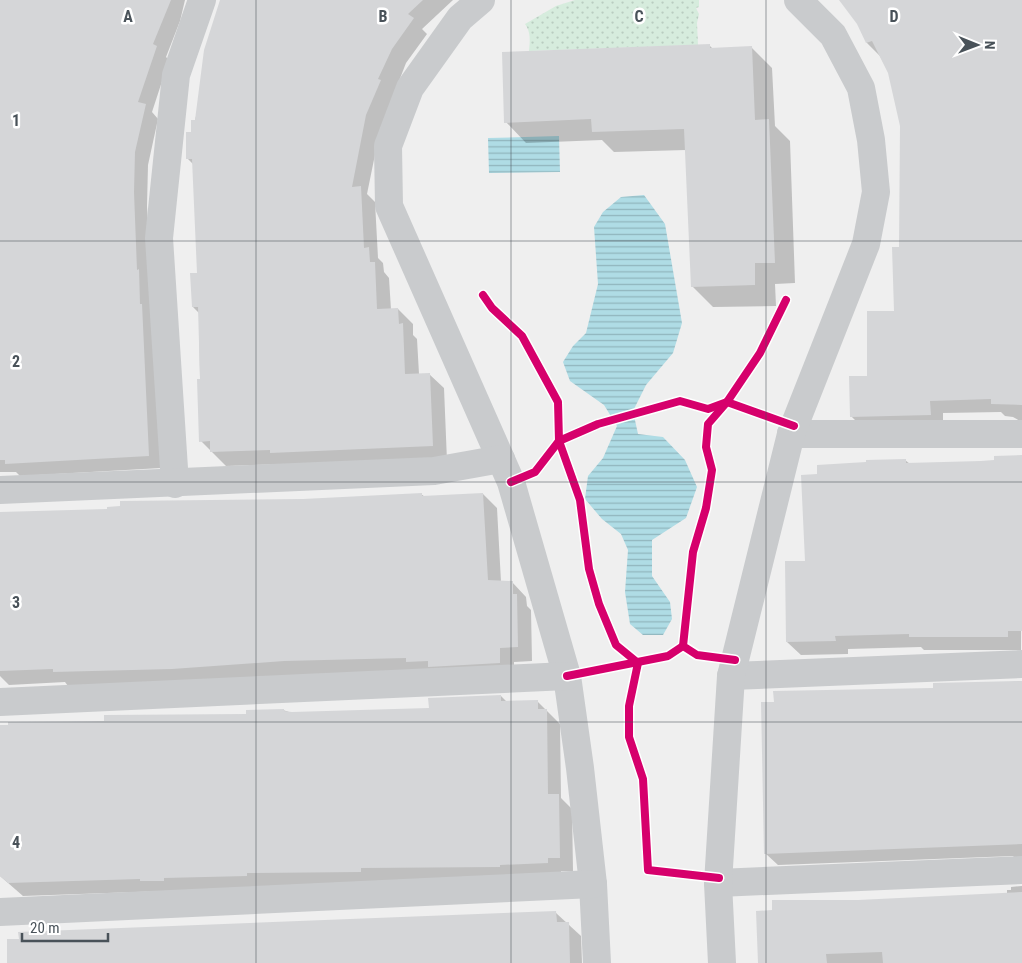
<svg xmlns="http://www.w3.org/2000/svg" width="1022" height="963" font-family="'Roboto Condensed',sans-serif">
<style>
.grass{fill:url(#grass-dots)}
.water{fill:url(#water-rules)}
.shadow{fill:#0003}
.building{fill:#d5d6d8}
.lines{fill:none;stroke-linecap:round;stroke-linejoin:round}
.street{stroke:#c9cbcd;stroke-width:28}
.cycleway-casing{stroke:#fff;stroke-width:11}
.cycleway{stroke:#d6006c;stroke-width:8}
.grid{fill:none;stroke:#495259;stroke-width:1;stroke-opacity:0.55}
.grid-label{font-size:16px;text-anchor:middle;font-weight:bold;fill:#495259;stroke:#fff;stroke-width:5;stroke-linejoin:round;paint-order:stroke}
</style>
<defs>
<pattern id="grass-dots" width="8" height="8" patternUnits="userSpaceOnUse" patternTransform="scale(1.25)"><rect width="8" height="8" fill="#d6ecdd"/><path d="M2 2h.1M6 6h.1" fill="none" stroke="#b9ccc0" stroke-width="1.8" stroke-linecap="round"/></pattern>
<pattern id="water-rules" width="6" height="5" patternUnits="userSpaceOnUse" patternTransform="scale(1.25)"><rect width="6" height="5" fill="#afdce5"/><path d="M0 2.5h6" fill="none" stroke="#90b5bd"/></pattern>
</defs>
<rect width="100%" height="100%" fill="#efefef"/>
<path class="grass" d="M 575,0 L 699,0 L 699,7 L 696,8 L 699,14 L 697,23 L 698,45 L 529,51 C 530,41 531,32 525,24 L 556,6 Z"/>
<g class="water">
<polygon points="559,136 560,172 489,173 488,138"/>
<polygon points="644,195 665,224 682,323 673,353 646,385 633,411 638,434 663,437 685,460 697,487 686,518 652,540 652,576 670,602 672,619 663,635 643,635 630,624 625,592 628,550 621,534 602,519 585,499 588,476 603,458 617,426 604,405 570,381 563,362 573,346 586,333 598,284 594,227 603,212 621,197"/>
</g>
<g class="shadow">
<polygon points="0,0 185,0 180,21 166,57 169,60 152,112 158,119 148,165 147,206 150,282 161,468 20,476 16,472 0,472"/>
<polygon points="221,0 453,0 422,29 427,34 406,63 380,130 367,194 375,202 378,258 383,263 384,272 389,278 391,310 398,309 413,324 413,335 417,339 419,374 429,374 444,388 447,461 286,467 282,464 226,466 201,441 199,313 193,307 198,274 194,165 187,158"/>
<polygon points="840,0 1022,0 1022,422 1013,417 1005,416 1001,412 943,413 943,428 864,429 851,416 895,312 900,248 901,125 889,73 880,56 867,43 858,23"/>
<polygon points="709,45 713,49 751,47 772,68 775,126 790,141 795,283 775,284 776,306 713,307 692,286 686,150 614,152 602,140 526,143 506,122"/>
<polygon points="1022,456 1021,650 924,650 921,647 848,649 848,654 801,655 787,642 806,562 905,460 910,464 981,463"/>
<polygon points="421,494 425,497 483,494 497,508 501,582 512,582 526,597 527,606 531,610 532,661 514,662 514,677 68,686 65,682 9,685 0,676 0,513 108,511"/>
<polygon points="1022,681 1022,866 1013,856 778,865 765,853 934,689"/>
<polygon points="501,696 507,702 537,701 560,724 561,798 572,809 573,871 561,871 561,877 23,896 0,876 0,726 247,715 283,710 292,713 430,709"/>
<polygon points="1022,886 1022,963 760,963 858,902 1007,894 1007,890 1011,890 1011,887"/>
<polygon points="556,913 581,936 582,963 9,963"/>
</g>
<g class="building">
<polygon points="0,0 171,0 153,44 157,46 138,102 146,104 135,152 134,192 137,270 139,269 140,304 142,304 149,456 5,464 5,460 0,460"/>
<polygon points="220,0 423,0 408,14 414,18 392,49 378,79 381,80 366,115 352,187 361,186 364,248 369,247 370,262 375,262 377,309 398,308 399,324 403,323 405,374 430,373 433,446 270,453 270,450 210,452 210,441 199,442 197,379 200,379 198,307 192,307 190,273 197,273 192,159 186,159 186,132 191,132 191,120 195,120 204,50"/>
<polygon points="839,0 1022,0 1022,405 991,404 991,399 930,401 931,415 850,417 849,376 867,376 867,311 894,311 892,247 899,247 900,126 888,73 872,41 866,43 857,24"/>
<polygon points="710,44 710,48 752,46 755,120 769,119 775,263 755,263 755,285 691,287 684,129 592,132 591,119 504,123 502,52"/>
<polygon points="1022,455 1022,631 1008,631 1008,637 909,637 909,634 835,636 836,641 786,642 785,561 805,561 801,475 817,474 817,465 866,462 866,460 906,459 906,463 981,461 994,460 994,456"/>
<polygon points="422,493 422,496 483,493 488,580 513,581 513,594 517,594 518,647 500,648 500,663 428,667 428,661 406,662 406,658 284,661 172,669 53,672 53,669 0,671 0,512 107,509 107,507 120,506 120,501 303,499"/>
<polygon points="1022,681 1022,844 764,854 761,702 774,702 773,691 933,688 933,683"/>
<polygon points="501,695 501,701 538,700 538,709 547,709 548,794 559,794 560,858 548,858 548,863 500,865 500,867 361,868 361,872 247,873 247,876 164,878 164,881 140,881 140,879 8,883 0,876 0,725 8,725 8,722 104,721 104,715 246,714 246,710 284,709 284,711 292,712 429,708 428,698"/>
<polygon points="1022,892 1022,963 883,963 882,952 826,954 827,963 758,963 756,911 772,910 772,900 858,900"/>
<polygon points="556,911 557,922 569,922 570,963 7,963 7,939 19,939 18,932"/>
</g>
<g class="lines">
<g class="street">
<polyline points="481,0 460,18 410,88 388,146 389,206 511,482 567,676 580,768 593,884 597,963"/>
<polyline points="791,434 1022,434"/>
<polyline points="175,484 159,238 176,75 202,0"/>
<polyline points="0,490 434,471 501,459"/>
<polyline points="731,676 1022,664"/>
<polyline points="0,702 567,676"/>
<polyline points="718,883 1022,870"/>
<polyline points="0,912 593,884"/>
<polyline points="722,963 718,883 731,676 791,434 866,244 876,192 871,140 861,88 833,35 798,0"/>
</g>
<g class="cycleway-casing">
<g id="cycleway">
<polyline points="483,295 492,308 522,336 558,402 559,441 580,500 589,569 599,604 616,645 638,663 629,706 629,737 643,779 648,870 719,878"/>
<polyline points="511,482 535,472 559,441 598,424 680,401 708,409 727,402 794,426"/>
<polyline points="735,660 697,655 683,646 693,552 706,508 712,470 706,447 708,424 727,402 760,353 786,300"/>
<polyline points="567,676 668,656 683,646"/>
</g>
</g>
<use href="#cycleway" class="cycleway"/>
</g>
<path class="grid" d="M 256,0 L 256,963M 511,0 L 511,963M 766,0 L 766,963M 0,241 L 1022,241M 0,482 L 1022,482M 0,722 L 1022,722"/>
<g class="grid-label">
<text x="128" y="22">A</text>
<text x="383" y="22">B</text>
<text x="639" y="22">C</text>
<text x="894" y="22">D</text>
<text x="16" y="126">1</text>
<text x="16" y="367">2</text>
<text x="16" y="608">3</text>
<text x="16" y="848">4</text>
</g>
<g transform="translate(977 45) rotate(91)" stroke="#ffffff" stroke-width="4" paint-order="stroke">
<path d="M0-4L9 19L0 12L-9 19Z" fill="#495259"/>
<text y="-8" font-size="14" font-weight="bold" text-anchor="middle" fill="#495259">N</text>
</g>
<path d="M22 933v8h86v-8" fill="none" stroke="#495259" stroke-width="2.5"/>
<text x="30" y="933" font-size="15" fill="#495259" stroke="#ffffff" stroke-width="4" paint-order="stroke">20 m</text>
</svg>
